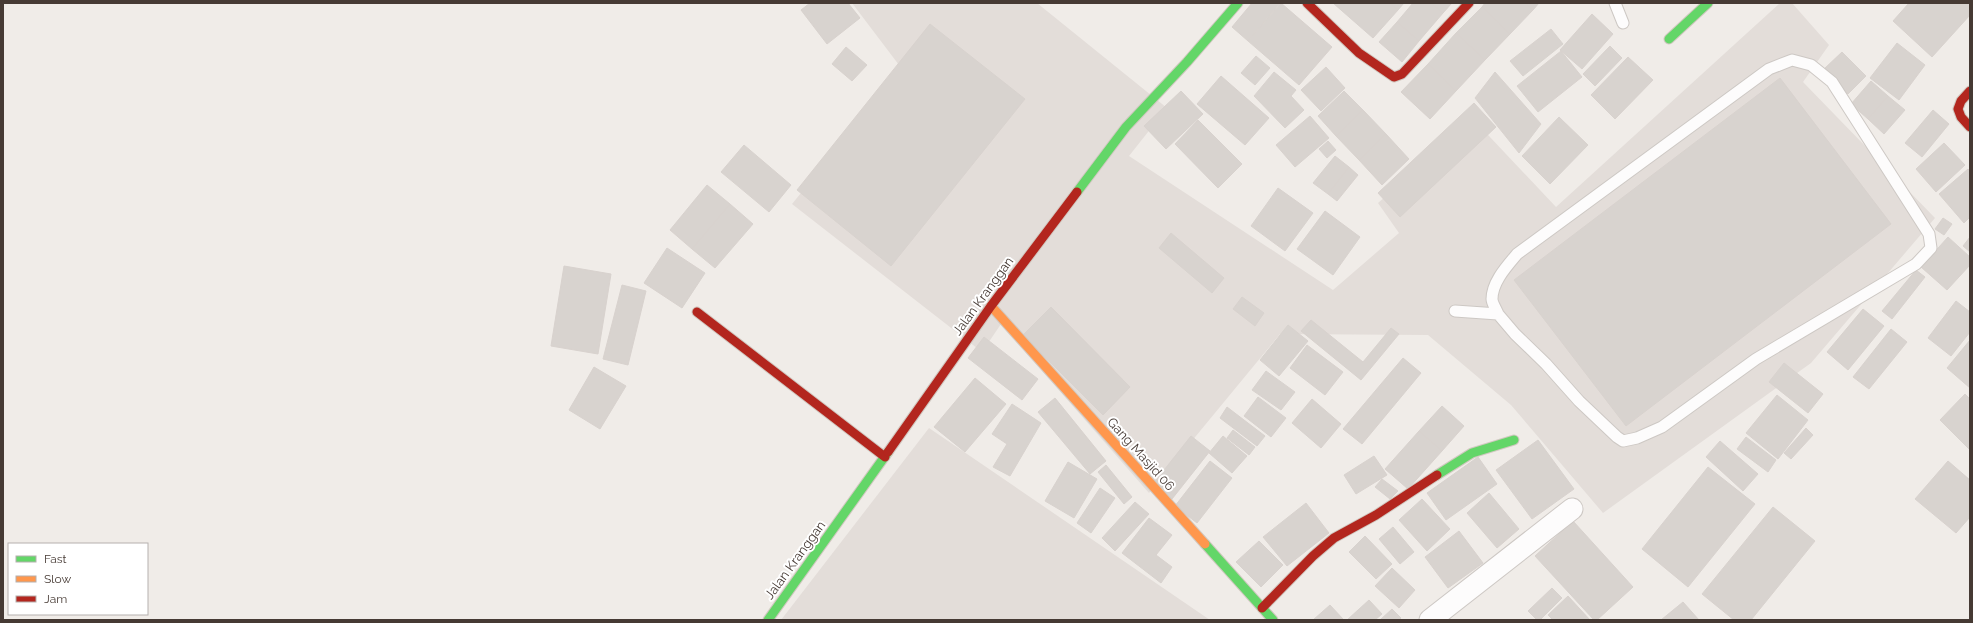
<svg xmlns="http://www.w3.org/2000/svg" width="1973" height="623" font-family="Raleway,sans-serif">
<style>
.industrial{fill:#e3ddd9}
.building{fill:#d8d3cf;stroke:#d8d2ce}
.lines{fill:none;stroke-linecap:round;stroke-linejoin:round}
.lane-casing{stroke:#cdc8c4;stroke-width:13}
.street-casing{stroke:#cdc8c4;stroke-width:23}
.fast-casing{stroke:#d1c8c0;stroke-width:11}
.slow-casing{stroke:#d1c8c0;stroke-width:11}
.jam-casing{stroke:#d1c8c0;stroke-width:11}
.lane{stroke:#fdfcfc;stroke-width:11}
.street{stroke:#fdfcfc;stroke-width:21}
.fast{stroke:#63d668;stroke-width:9}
.slow{stroke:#ff974d;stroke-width:9}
.jam{stroke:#b3261e;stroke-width:9}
.labels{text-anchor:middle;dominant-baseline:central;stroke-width:4;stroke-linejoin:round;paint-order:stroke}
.street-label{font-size:13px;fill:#463a34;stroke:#fff}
</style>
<rect width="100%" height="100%" fill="#f0ece8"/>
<g class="industrial">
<polygon points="852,3 1037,3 1167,108 1129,156 1333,290 1399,233 1378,203 1473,119 1556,207 1780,3 1792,3 1829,45 1803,82 1935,218 1811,363 1603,513 1511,405 1428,335 1280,334 1149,493 1001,324 982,352 792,204 902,69"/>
<polygon points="929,428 1210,620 781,620"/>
</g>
<g class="building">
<polygon points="810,3 848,3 860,18 827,44 801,10"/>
<polygon points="1252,3 1280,3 1248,41 1232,27"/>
<polygon points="1281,3 1332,47 1299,85 1248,41"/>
<polygon points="1333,3 1390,3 1398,10 1373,38"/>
<polygon points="1390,3 1404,3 1398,10"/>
<polygon points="1413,3 1431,3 1443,13 1419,41 1397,22"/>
<polygon points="1431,3 1452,3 1443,13"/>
<polygon points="1485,3 1525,3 1533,10 1510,34 1482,7"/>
<polygon points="1525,3 1539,3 1533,10"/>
<polygon points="1909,3 1970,3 1970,15 1932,57 1893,21"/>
<polygon points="1482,7 1510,34 1485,60 1456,33"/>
<polygon points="1592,14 1613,34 1582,69 1560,50"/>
<polygon points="1397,22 1419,41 1402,62 1379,42"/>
<polygon points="930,24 1025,99 891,266 797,190"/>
<polygon points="1551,29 1563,44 1523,76 1510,61"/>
<polygon points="1456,33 1485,60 1456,91 1428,64"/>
<polygon points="1897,43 1925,65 1899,100 1870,78"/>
<polygon points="1610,46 1622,58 1595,86 1583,74"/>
<polygon points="846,47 867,65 852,81 832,64"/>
<polygon points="1561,51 1582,77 1538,112 1517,86"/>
<polygon points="1842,52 1866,76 1848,94 1824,69"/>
<polygon points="1256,56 1270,68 1255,85 1241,73"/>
<polygon points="1628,57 1653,80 1615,119 1591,95"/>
<polygon points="1428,64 1456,91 1430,119 1401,92"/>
<polygon points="1326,67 1345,88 1321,111 1301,90"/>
<polygon points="1274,72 1296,90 1291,96 1304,110 1285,128 1254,96"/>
<polygon points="1495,72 1541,124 1519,153 1475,98"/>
<polygon points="1221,76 1269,118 1245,145 1197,104"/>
<polygon points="1780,78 1891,224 1626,426 1514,280"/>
<polygon points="1871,81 1888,96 1868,119 1851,104"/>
<polygon points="1181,91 1203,114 1166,149 1144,126"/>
<polygon points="1344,91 1363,110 1336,136 1318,116"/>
<polygon points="1888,96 1905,110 1884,134 1868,119"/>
<polygon points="1474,103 1496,127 1400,217 1378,193"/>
<polygon points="1363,110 1386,134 1359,160 1336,136"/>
<polygon points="1933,110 1949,124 1922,157 1905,143"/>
<polygon points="1310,116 1329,138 1295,167 1276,145"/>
<polygon points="1559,117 1588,145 1550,184 1522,156"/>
<polygon points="1198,120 1242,164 1218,188 1175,144"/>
<polygon points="1386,134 1409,159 1382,185 1359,160"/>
<polygon points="1328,141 1336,150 1327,158 1319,149"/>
<polygon points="1944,143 1965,165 1936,192 1916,169"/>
<polygon points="744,145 791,185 769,212 721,172"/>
<polygon points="1335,156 1349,167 1328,194 1313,183"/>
<polygon points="1349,167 1358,175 1337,201 1328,194"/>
<polygon points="1968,169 1970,171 1970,217 1964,223 1939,194"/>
<polygon points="707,185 730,204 692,249 670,230"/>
<polygon points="1278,188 1313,213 1285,251 1251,226"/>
<polygon points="730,204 753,224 715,268 692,249"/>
<polygon points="1325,211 1360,237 1333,275 1297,249"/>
<polygon points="1943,218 1952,224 1944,235 1935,229"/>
<polygon points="1171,233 1224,278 1212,293 1159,248"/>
<polygon points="1948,237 1970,257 1970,265 1947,290 1921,267"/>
<polygon points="1970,237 1970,252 1963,246"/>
<polygon points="667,248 705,273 682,308 644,283"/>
<polygon points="564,266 611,274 598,354 551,346"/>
<polygon points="1916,270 1925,277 1892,319 1882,311"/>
<polygon points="622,285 646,291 628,365 603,359"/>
<polygon points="1242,297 1264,313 1255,326 1233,309"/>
<polygon points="1956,301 1970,312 1970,332 1951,356 1928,338"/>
<polygon points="1051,307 1130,387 1103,415 1023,335"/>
<polygon points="1863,309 1884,326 1848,370 1827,352"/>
<polygon points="1311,320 1363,362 1391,328 1399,334 1361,380 1301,331"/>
<polygon points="1288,325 1308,341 1279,376 1260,360"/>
<polygon points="1891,329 1907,342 1869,389 1853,377"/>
<polygon points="984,337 1038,379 1022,400 968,358"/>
<polygon points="1970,340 1970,388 1947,368"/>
<polygon points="1307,345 1343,372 1325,395 1290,368"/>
<polygon points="1403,358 1421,373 1362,444 1343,429"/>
<polygon points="1784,363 1823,394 1808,413 1769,382"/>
<polygon points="594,367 626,386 600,429 569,410"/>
<polygon points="1266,371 1295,392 1281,410 1252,390"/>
<polygon points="975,378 1006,404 965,452 934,427"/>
<polygon points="1965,394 1970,399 1969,449 1940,420"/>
<polygon points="1777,395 1808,420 1778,459 1746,433"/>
<polygon points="1258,397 1286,418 1271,437 1244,416"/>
<polygon points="1055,398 1106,461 1090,474 1038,412"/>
<polygon points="1312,399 1341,424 1321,448 1292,423"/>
<polygon points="1012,404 1041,423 1010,476 993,467 1007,444 992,434"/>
<polygon points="1442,406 1464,426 1442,451 1419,431"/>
<polygon points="1227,407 1265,436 1257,446 1220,418"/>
<polygon points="1806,428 1813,435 1791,459 1784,453"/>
<polygon points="1233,430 1255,447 1249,455 1227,438"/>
<polygon points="1419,431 1442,451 1408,489 1385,469"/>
<polygon points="1191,436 1210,451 1172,499 1153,484"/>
<polygon points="1223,436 1247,456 1232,473 1209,453"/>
<polygon points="1746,437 1776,460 1768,472 1737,449"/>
<polygon points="1538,440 1574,489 1532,519 1496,470"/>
<polygon points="1720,441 1758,474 1743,491 1706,457"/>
<polygon points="1374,456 1387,475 1356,494 1344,475"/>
<polygon points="1478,457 1497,484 1446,520 1427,493"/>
<polygon points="1210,461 1232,478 1197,523 1175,506"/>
<polygon points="1948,461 1970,480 1970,517 1956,533 1915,499"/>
<polygon points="1068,462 1097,479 1074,518 1045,501"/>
<polygon points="1106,465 1132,497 1124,504 1098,472"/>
<polygon points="1708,467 1755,504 1688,587 1642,549"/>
<polygon points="1382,479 1398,491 1390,499 1375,487"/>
<polygon points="1100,488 1115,498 1091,533 1077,523"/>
<polygon points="1489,493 1519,529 1497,548 1467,513"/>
<polygon points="1422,499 1450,529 1427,551 1399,520"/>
<polygon points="1135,502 1149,514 1115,551 1102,538"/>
<polygon points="1306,503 1329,533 1287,566 1263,537"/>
<polygon points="1773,507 1815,541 1751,620 1734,620 1702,594"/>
<polygon points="1149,518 1172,535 1156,555 1172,567 1161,583 1122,553"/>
<polygon points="1573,521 1633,587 1597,620 1594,620 1535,556"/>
<polygon points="1393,527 1414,552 1400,564 1379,539"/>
<polygon points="1459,531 1483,563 1448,588 1425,557"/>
<polygon points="1365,536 1392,564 1376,579 1349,552"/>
<polygon points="1259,541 1283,565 1261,587 1236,562"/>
<polygon points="1392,568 1415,590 1399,608 1375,586"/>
<polygon points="1552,588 1562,598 1540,620 1537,620 1528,611"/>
<polygon points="1568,596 1590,620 1553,620 1548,615"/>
<polygon points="1369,600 1382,614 1375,620 1347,620"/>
<polygon points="1683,602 1699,620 1661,620"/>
<polygon points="1330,605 1343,619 1313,620"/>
<polygon points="1392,609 1401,618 1399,620 1380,620"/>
</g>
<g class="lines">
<g class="lane-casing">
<g id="lane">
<polyline points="1615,3 1623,23"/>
<path d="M 1455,311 L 1498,314 L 1515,334 L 1546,364 L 1579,401 L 1617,437 L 1623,441 L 1637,438 L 1662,427 L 1756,359 L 1916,264 L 1931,248 L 1929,234 L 1832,82 L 1811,65 L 1792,60 L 1769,69 L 1517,254 C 1507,266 1492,282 1492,299 C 1492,304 1497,310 1498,314"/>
</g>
</g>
<g class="street-casing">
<polyline id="street" points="1430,620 1572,509"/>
</g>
<g class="fast-casing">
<g id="fast">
<polyline points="1669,39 1708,3"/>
<polyline points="1077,192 1126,127 1187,62 1238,3"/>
<polyline points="1437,475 1472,453 1514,440"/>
<polyline points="1205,544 1273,620"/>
<polyline points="768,620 888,452"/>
</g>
</g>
<g class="slow-casing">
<polyline id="slow" points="991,306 1205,544"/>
</g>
<g class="jam-casing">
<g id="jam">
<polyline points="1307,3 1359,53 1394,77 1402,74 1469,3"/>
<polyline points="1970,91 1961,101 1958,109 1961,117 1970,127"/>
<polyline points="697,312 885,457"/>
<polyline points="888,452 991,306 1077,192"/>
<polyline points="1262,608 1313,556 1334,538 1376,515 1437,475"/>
</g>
</g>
<use href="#lane" class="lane"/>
<use href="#street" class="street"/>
<use href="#fast" class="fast"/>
<use href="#slow" class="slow"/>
<use href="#jam" class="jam"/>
</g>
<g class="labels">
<g class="street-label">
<text transform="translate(983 296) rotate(-54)">Jalan Kranggan</text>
<text transform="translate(1141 454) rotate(48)">Gang Masjid 06</text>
<text transform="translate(795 560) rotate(-54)">Jalan Kranggan</text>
</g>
</g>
<rect width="1973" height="623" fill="none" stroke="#463a34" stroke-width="8"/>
<rect x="8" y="543" width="140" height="72" fill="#ffffff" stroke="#b5b0ae"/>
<rect x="16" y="556" width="20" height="6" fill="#63d668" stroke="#b5b0ae"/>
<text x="44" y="563" font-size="12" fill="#463a34">Fast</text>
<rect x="16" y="576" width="20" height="6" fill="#ff974d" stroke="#b5b0ae"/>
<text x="44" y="583" font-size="12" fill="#463a34">Slow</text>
<rect x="16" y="596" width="20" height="6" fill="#b3261e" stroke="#b5b0ae"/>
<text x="44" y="603" font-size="12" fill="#463a34">Jam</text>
</svg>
